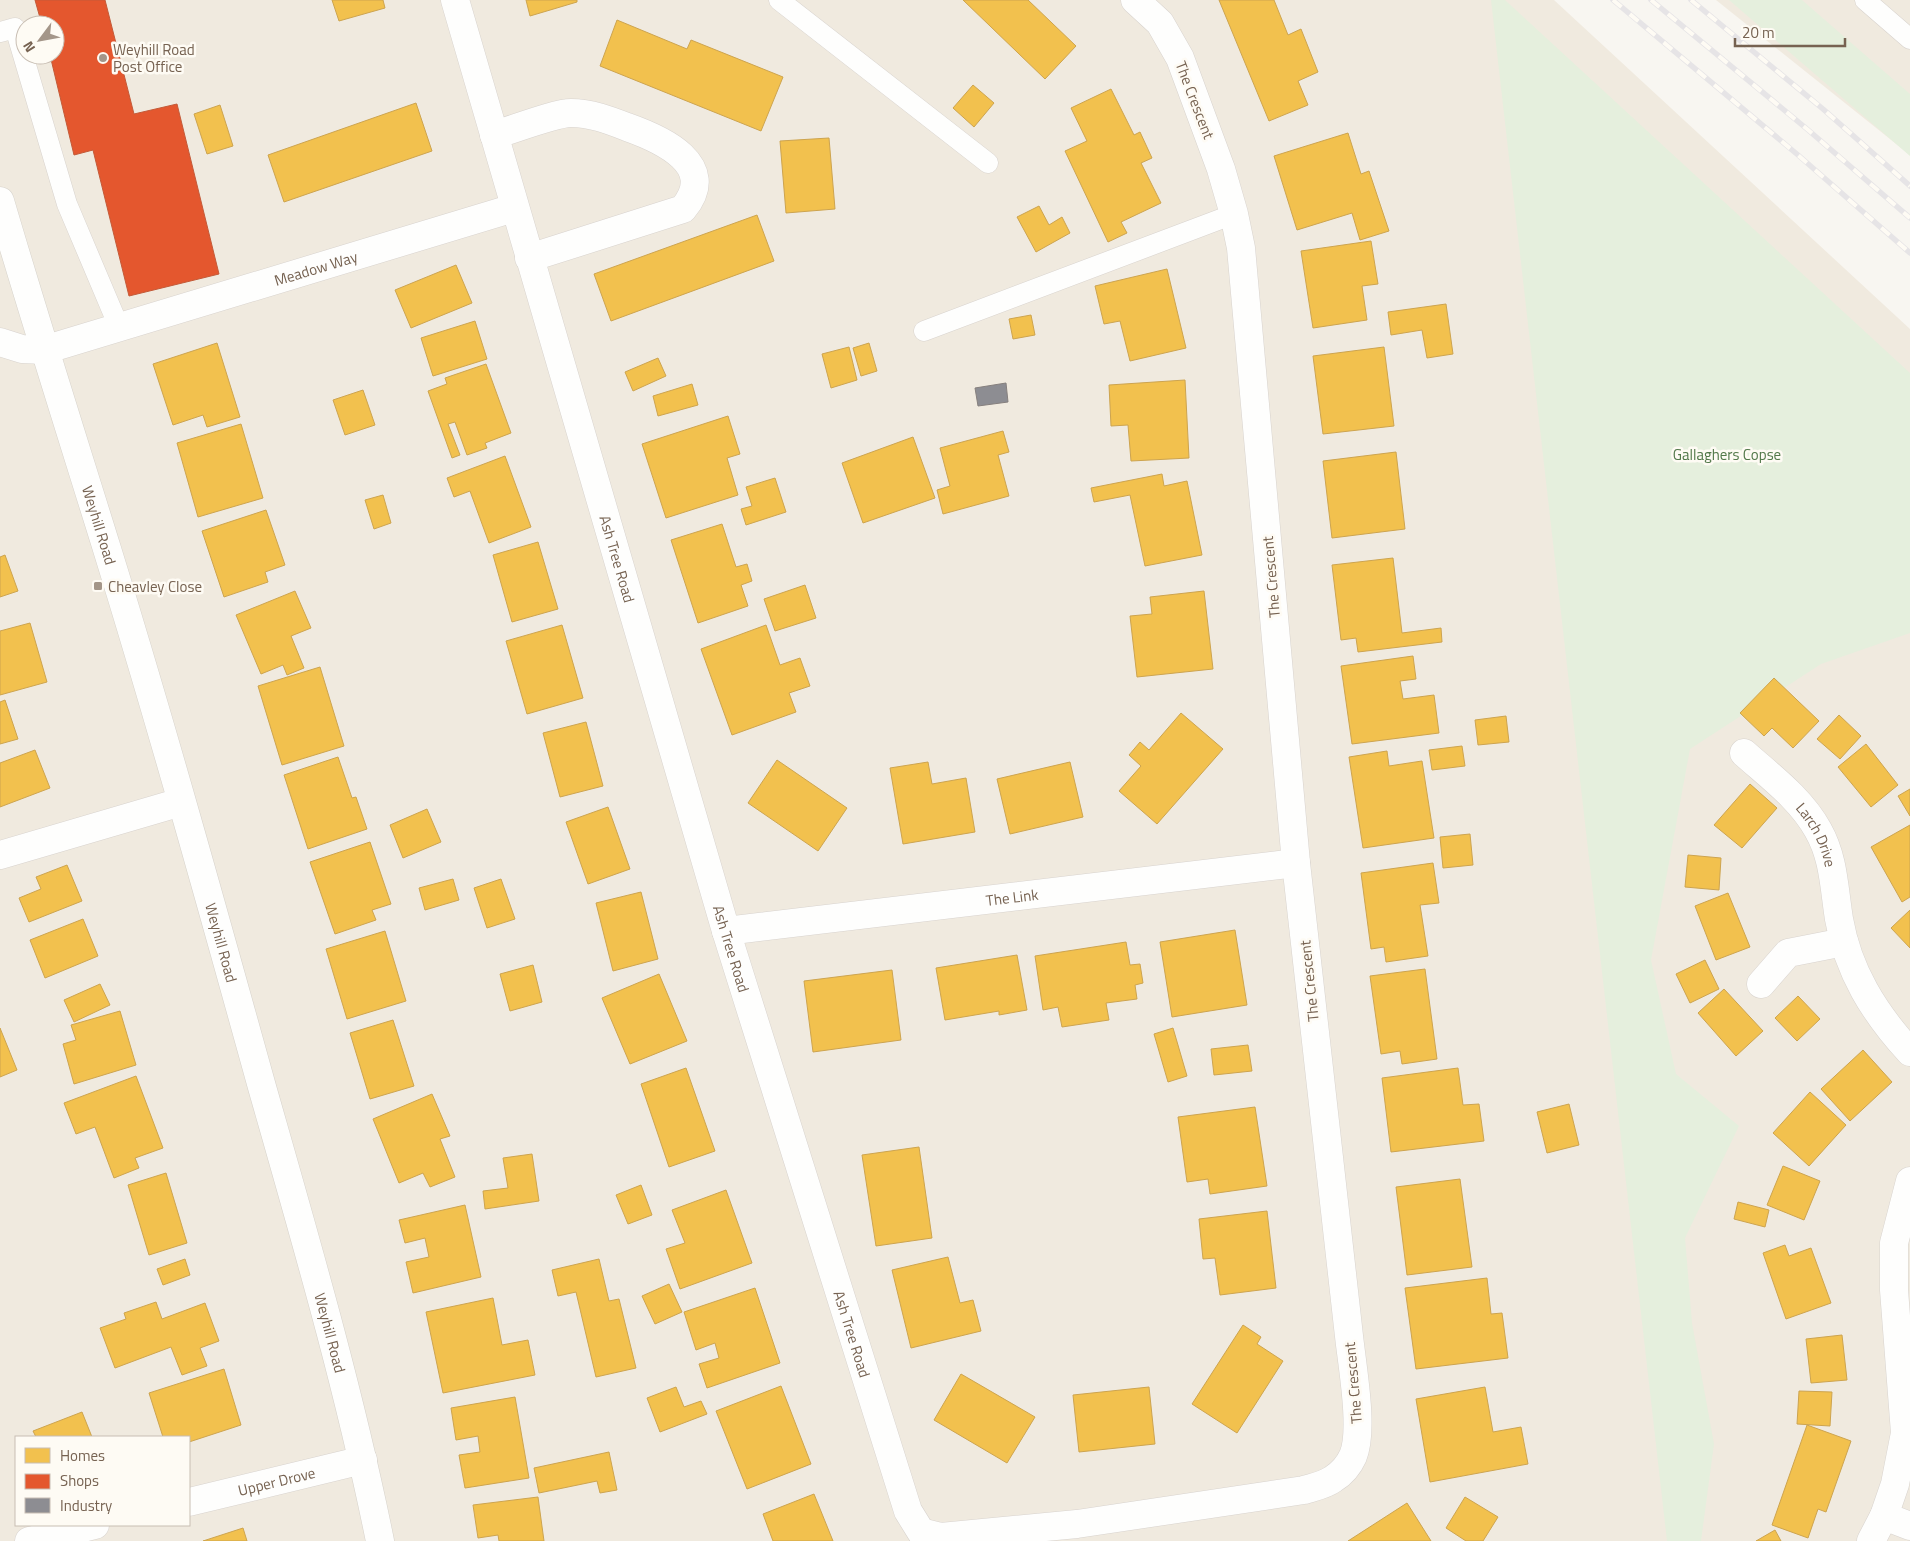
<svg xmlns="http://www.w3.org/2000/svg" width="1910" height="1541" font-family="'Titillium Web',sans-serif">
<style>
.residential{fill:#f0eadf;fill-rule:evenodd}
.green{fill:#e5efdd}
.homes{fill:#f2c14e;stroke:#cda44f}
.shops{fill:#e4572e;stroke:#c35a38}
.industry{fill:#8d8d92;stroke:#86807e}
.lines{fill:none;stroke-linecap:round;stroke-linejoin:round}
.lane-casing{stroke:#d8d3ce;stroke-width:21}
.street-casing{stroke:#d8d3ce;stroke-width:29}
.secondary-casing{stroke:#d6d2cb;stroke-width:29}
.lane{stroke:#fefefd;stroke-width:20}
.street{stroke:#fefefd;stroke-width:28}
.secondary{stroke:#fefefd;stroke-width:28}
.rail-casing{stroke:#e6e4e6;stroke-width:5.5}
.rail{stroke:#fefbf4;stroke-width:4;stroke-dasharray:11;stroke-linecap:butt}
.poi-dot{fill:#a49689;stroke:#fefbf4;stroke-width:2}
.labels{text-anchor:middle;dominant-baseline:central;stroke-width:5;stroke-linejoin:round;paint-order:stroke}
.poi-label{font-size:15px;fill:#766251;stroke:#fefbf4;text-anchor:start}
.street-label{font-size:15px;fill:#766251;stroke:#fefbf4}
.park-label{font-size:15px;fill:#53794a;stroke:#fefbf4}
</style>
<rect width="100%" height="100%" fill="#f8f6f1"/>
<g class="residential">
<path d="M 0,0 L 1554,0 L 1910,329 L 1910,1541 L 0,1541 ZM 25,25 L 55,25 L 55,55 L 25,55 ZM 16,1437 L 189,1437 L 189,1525 L 16,1525 Z"/>
<polygon points="1716,0 1910,0 1910,155"/>
</g>
<g class="green">
<polygon points="1491,0 1505,0 1910,373 1910,633 1821,664 1690,749 1651,960 1676,1074 1739,1126 1685,1238 1692,1323 1714,1444 1701,1541 1667,1541"/>
<polygon points="1729,0 1802,0 1910,94 1910,156"/>
</g>
<g class="homes">
<polygon points="332,0 383,0 385,8 339,21"/>
<polygon points="526,0 577,0 577,2 530,16"/>
<polygon points="963,0 1028,0 1076,46 1045,79"/>
<polygon points="1219,0 1274,0 1288,35 1301,29 1318,72 1298,81 1308,105 1269,121"/>
<polygon points="617,20 687,49 691,40 783,77 761,131 600,66"/>
<polygon points="973,85 994,103 974,127 953,108"/>
<polygon points="1111,89 1134,135 1140,132 1152,158 1141,163 1161,203 1121,222 1127,233 1108,242 1065,151 1087,141 1071,108"/>
<polygon points="416,103 432,151 284,202 268,155"/>
<polygon points="220,105 233,146 207,154 194,114"/>
<polygon points="1348,133 1361,174 1369,171 1389,231 1360,240 1352,213 1297,230 1274,156"/>
<polygon points="829,138 835,209 786,213 780,141"/>
<polygon points="1039,206 1049,225 1062,217 1070,233 1036,252 1017,217"/>
<polygon points="757,215 774,261 611,321 594,274"/>
<polygon points="1371,241 1378,284 1362,286 1367,320 1313,328 1301,251"/>
<polygon points="456,265 472,303 411,328 395,290"/>
<polygon points="1167,269 1186,348 1130,361 1120,321 1104,324 1095,286"/>
<polygon points="1446,304 1453,354 1427,358 1422,330 1391,335 1388,312"/>
<polygon points="1031,315 1035,335 1013,339 1009,319"/>
<polygon points="475,321 487,359 433,376 421,338"/>
<polygon points="217,343 240,417 207,427 203,415 173,425 153,364"/>
<polygon points="869,343 877,371 861,376 853,348"/>
<polygon points="849,347 857,380 831,388 822,354"/>
<polygon points="1384,347 1394,426 1323,434 1313,356"/>
<polygon points="658,358 666,376 633,391 625,372"/>
<polygon points="486,364 511,433 485,443 487,448 467,455 455,422 448,424 460,455 452,458 428,391 447,384 445,378"/>
<polygon points="1185,380 1189,458 1131,461 1128,425 1111,426 1109,385"/>
<polygon points="692,384 698,405 658,416 653,396"/>
<polygon points="363,390 375,425 345,435 333,400"/>
<polygon points="728,416 740,454 727,458 738,495 666,518 642,444"/>
<polygon points="241,424 263,498 198,517 177,443"/>
<polygon points="1003,431 1009,452 998,455 1009,496 943,514 937,490 950,486 940,448"/>
<polygon points="913,437 935,498 863,523 842,463"/>
<polygon points="1396,452 1405,529 1332,538 1323,461"/>
<polygon points="505,456 531,527 489,543 470,491 454,497 447,478"/>
<polygon points="1162,474 1164,486 1187,481 1202,555 1145,566 1130,495 1094,502 1091,488"/>
<polygon points="775,478 786,512 746,525 741,509 752,506 746,487"/>
<polygon points="383,495 391,523 374,529 365,500"/>
<polygon points="266,510 285,565 265,572 268,582 224,597 202,531"/>
<polygon points="722,524 736,567 747,564 752,581 741,585 748,606 698,623 671,540"/>
<polygon points="538,542 558,609 512,622 493,555"/>
<polygon points="5,555 18,591 0,597 0,557"/>
<polygon points="1393,558 1402,633 1441,628 1442,642 1358,652 1356,638 1341,640 1332,565"/>
<polygon points="805,585 816,618 775,631 764,599"/>
<polygon points="295,591 311,628 291,636 304,668 287,675 283,665 261,674 236,615"/>
<polygon points="1204,591 1213,669 1137,677 1130,616 1152,614 1150,597"/>
<polygon points="30,623 47,682 0,695 0,631"/>
<polygon points="562,625 583,698 527,714 506,641"/>
<polygon points="766,625 780,665 800,658 810,686 789,693 796,712 732,735 701,649"/>
<polygon points="1413,656 1416,679 1400,681 1403,699 1434,695 1439,733 1352,744 1341,666"/>
<polygon points="320,667 344,746 282,765 258,686"/>
<polygon points="1774,678 1819,721 1793,748 1772,728 1764,736 1740,713"/>
<polygon points="5,700 18,739 0,744 0,702"/>
<polygon points="1181,713 1223,749 1157,824 1119,791 1141,766 1129,755 1140,742 1149,750"/>
<polygon points="1839,715 1861,736 1840,759 1817,739"/>
<polygon points="1506,716 1509,742 1478,745 1475,720"/>
<polygon points="586,722 603,786 560,797 543,733"/>
<polygon points="1866,744 1898,785 1871,807 1838,767"/>
<polygon points="1462,746 1465,766 1432,770 1429,750"/>
<polygon points="35,750 50,788 0,807 0,763"/>
<polygon points="1387,751 1389,766 1422,761 1434,838 1363,848 1349,757"/>
<polygon points="338,757 352,798 356,797 367,829 308,849 284,775"/>
<polygon points="777,760 847,808 818,851 748,803"/>
<polygon points="928,762 932,784 966,778 975,832 903,844 890,768"/>
<polygon points="1070,762 1083,817 1010,834 997,779"/>
<polygon points="1750,784 1777,808 1742,848 1714,825"/>
<polygon points="1910,789 1910,816 1898,796"/>
<polygon points="608,807 630,869 588,884 566,822"/>
<polygon points="427,809 441,842 403,858 390,825"/>
<polygon points="1910,825 1910,897 1902,902 1871,847"/>
<polygon points="1470,834 1473,865 1443,868 1440,837"/>
<polygon points="370,842 391,904 372,910 376,920 335,934 310,862"/>
<polygon points="1688,855 1721,858 1719,890 1685,887"/>
<polygon points="1433,863 1439,903 1420,905 1428,956 1386,962 1384,947 1371,949 1361,873"/>
<polygon points="67,865 82,901 29,922 19,898 41,889 36,877"/>
<polygon points="453,879 459,900 425,910 419,888"/>
<polygon points="501,879 515,919 487,928 474,888"/>
<polygon points="641,892 658,959 613,971 596,903"/>
<polygon points="1728,893 1750,947 1716,960 1695,906"/>
<polygon points="1910,910 1910,948 1891,928"/>
<polygon points="83,919 98,956 45,978 30,940"/>
<polygon points="1235,930 1247,1005 1172,1017 1160,942"/>
<polygon points="385,931 406,1001 347,1019 326,949"/>
<polygon points="1126,942 1130,965 1140,964 1143,983 1135,985 1137,999 1106,1003 1109,1020 1062,1027 1058,1007 1043,1010 1035,956"/>
<polygon points="1017,955 1027,1010 999,1015 999,1011 945,1020 936,968"/>
<polygon points="1705,960 1719,989 1690,1003 1676,974"/>
<polygon points="533,965 542,1002 510,1011 500,974"/>
<polygon points="1425,969 1437,1059 1402,1064 1400,1051 1381,1054 1370,976"/>
<polygon points="892,970 901,1040 813,1052 804,981"/>
<polygon points="659,974 687,1041 630,1064 602,998"/>
<polygon points="100,984 110,1005 74,1022 64,1000"/>
<polygon points="1724,989 1763,1031 1736,1056 1698,1013"/>
<polygon points="1798,996 1820,1019 1797,1041 1775,1018"/>
<polygon points="120,1011 136,1065 74,1084 63,1044 76,1040 71,1025"/>
<polygon points="393,1020 414,1086 370,1099 350,1033"/>
<polygon points="0,1028 17,1070 0,1077"/>
<polygon points="1173,1028 1187,1076 1168,1082 1154,1034"/>
<polygon points="1248,1045 1252,1071 1214,1075 1211,1049"/>
<polygon points="1863,1050 1892,1082 1850,1121 1821,1089"/>
<polygon points="686,1068 715,1151 669,1167 641,1084"/>
<polygon points="1458,1068 1463,1105 1479,1104 1484,1141 1391,1152 1382,1078"/>
<polygon points="136,1076 163,1148 135,1158 139,1168 114,1178 95,1127 76,1134 64,1103"/>
<polygon points="1810,1092 1846,1125 1809,1166 1773,1133"/>
<polygon points="432,1094 450,1136 440,1139 455,1177 430,1187 423,1173 399,1183 373,1119"/>
<polygon points="1569,1104 1579,1145 1547,1153 1537,1112"/>
<polygon points="1255,1107 1267,1186 1210,1194 1208,1179 1187,1182 1178,1117"/>
<polygon points="919,1147 932,1238 876,1246 862,1155"/>
<polygon points="532,1154 539,1201 485,1209 483,1191 508,1188 503,1158"/>
<polygon points="1783,1166 1820,1181 1804,1220 1767,1205"/>
<polygon points="166,1173 187,1243 149,1255 128,1185"/>
<polygon points="1460,1179 1472,1267 1407,1275 1396,1187"/>
<polygon points="641,1185 652,1215 628,1224 616,1195"/>
<polygon points="726,1190 752,1263 680,1289 666,1249 685,1243 672,1210"/>
<polygon points="1738,1202 1769,1210 1765,1227 1734,1219"/>
<polygon points="465,1205 481,1277 413,1293 406,1262 429,1257 425,1238 405,1243 399,1220"/>
<polygon points="1267,1211 1276,1288 1220,1295 1215,1258 1203,1259 1199,1219"/>
<polygon points="1785,1245 1789,1256 1811,1248 1831,1303 1786,1319 1763,1253"/>
<polygon points="948,1257 960,1303 973,1300 981,1331 911,1348 892,1270"/>
<polygon points="185,1259 190,1275 163,1285 157,1269"/>
<polygon points="599,1259 609,1301 619,1299 636,1368 596,1377 576,1292 558,1296 552,1270"/>
<polygon points="1487,1278 1491,1314 1502,1313 1508,1358 1416,1369 1405,1288"/>
<polygon points="669,1284 682,1312 655,1324 642,1296"/>
<polygon points="755,1288 780,1363 707,1388 699,1364 719,1358 715,1343 696,1350 684,1312"/>
<polygon points="493,1298 502,1345 528,1340 535,1375 443,1393 426,1312"/>
<polygon points="156,1302 162,1319 205,1303 219,1341 200,1348 207,1366 182,1375 171,1347 115,1368 100,1328 126,1319 124,1313"/>
<polygon points="1243,1325 1261,1337 1257,1344 1283,1361 1237,1433 1192,1404"/>
<polygon points="1842,1335 1847,1380 1811,1383 1806,1339"/>
<polygon points="224,1369 241,1425 189,1442 189,1437 163,1437 149,1393"/>
<polygon points="961,1374 1035,1417 1007,1463 934,1420"/>
<polygon points="781,1386 811,1464 747,1489 716,1411"/>
<polygon points="676,1387 684,1407 701,1401 707,1414 660,1432 647,1398"/>
<polygon points="1149,1387 1155,1444 1079,1452 1073,1395"/>
<polygon points="1485,1387 1493,1432 1521,1427 1528,1464 1430,1482 1416,1399"/>
<polygon points="1799,1391 1832,1392 1830,1426 1797,1424"/>
<polygon points="515,1397 529,1478 465,1488 459,1455 480,1452 478,1436 456,1440 451,1408"/>
<polygon points="82,1412 92,1437 36,1437 33,1431"/>
<polygon points="1807,1425 1851,1441 1826,1512 1818,1509 1808,1538 1772,1525"/>
<polygon points="609,1452 617,1490 600,1493 597,1481 539,1493 534,1468"/>
<polygon points="814,1494 833,1541 773,1541 763,1514"/>
<polygon points="538,1497 544,1541 499,1541 498,1535 478,1538 473,1505"/>
<polygon points="1465,1497 1498,1517 1483,1541 1466,1541 1446,1528"/>
<polygon points="1407,1503 1431,1541 1348,1541"/>
<polygon points="243,1528 247,1541 203,1541"/>
<polygon points="1775,1530 1781,1541 1756,1541"/>
</g>
<polygon class="shops" points="35,0 105,0 134,114 177,104 219,274 129,296 93,150 74,155 50,55 55,55 55,25 42,25"/>
<polygon class="industry" points="1006,383 1008,402 978,406 975,388"/>
<g class="lines">
<g class="lane-casing">
<g id="lane">
<polyline points="779,0 988,163"/>
<polyline points="1865,0 1910,39"/>
<polyline points="0,32 15,28 67,204 119,327"/>
<polyline points="924,331 1234,214"/>
</g>
</g>
<g class="street-casing">
<g id="street">
<path id="s1" d="M 455,0 L 726,931 L 908,1511 L 921,1532 L 941,1537 L 1077,1524 L 1304,1490 C 1314,1487 1325,1485 1333,1479 C 1341,1474 1349,1465 1353,1456 C 1364,1430 1352,1365 1349,1336 L 1296,863 L 1241,248 L 1234,214 L 1221,169 L 1180,58 L 1160,23 L 1135,0"/>
<path d="M 494,135 C 512,130 555,113 571,113 C 591,113 609,120 627,127 C 661,139 720,165 683,209 L 529,258"/>
<path id="s2" d="M 0,342 L 22,349 L 44,350 L 514,208"/>
<path id="s3" d="M 1744,753 C 1771,777 1801,799 1818,830 C 1834,858 1834,888 1839,919 C 1848,971 1874,1013 1910,1052"/>
<polyline points="0,855 181,802"/>
<path id="s4" d="M 726,931 L 1296,863"/>
<polyline points="1761,984 1788,953 1844,942"/>
<path id="s5" d="M 189,1502 L 363,1460"/>
<polyline points="1884,1516 1910,1526"/>
<polyline points="29,1541 95,1525"/>
<polyline points="1871,1541 1884,1516 1895,1484 1905,1433 1894,1290 1894,1243 1910,1181"/>
</g>
</g>
<g class="secondary-casing">
<g id="secondary">
<path id="s6" d="M 0,201 C 34,317 71,433 107,549 C 162,727 212,907 262,1087 C 305,1238 349,1388 380,1541"/>
</g>
</g>
<use href="#lane" class="lane"/>
<use href="#street" class="street"/>
<use href="#secondary" class="secondary"/>
<g class="rail-casing">
<g id="rail">
<polyline points="1613,0 1798,155 1910,253"/>
<polyline points="1651,0 1807,129 1910,218"/>
<polyline points="1691,0 1823,109 1910,186"/>
</g>
</g>
<use href="#rail" class="rail"/>
</g>
<g class="poi-dot">
<circle cx="103" cy="58" r="5"/>
<rect x="93" y="581" width="10" height="10" rx="2.5"/>
</g>
<g class="labels">
<g class="poi-label">
<text x="113" y="49">Weyhill Road<tspan x="113" dy="17">Post Office</tspan></text>
<text x="108" y="586">Cheavley Close</text>
</g>
<g class="street-label">
<text transform="translate(1195 100) rotate(69)">The Crescent</text>
<text stroke="none"><textPath href="#s2" startOffset="329">Meadow Way</textPath></text>
<text stroke="none"><textPath href="#s6" startOffset="339">Weyhill Road</textPath></text>
<text stroke="none"><textPath href="#s1" startOffset="582">Ash Tree Road</textPath></text>
<text transform="translate(1271 577) rotate(-95)">The Crescent</text>
<text stroke="none"><textPath href="#s3" startOffset="111">Larch Drive</textPath></text>
<text stroke="none"><textPath href="#s4" startOffset="288">The Link</textPath></text>
<text stroke="none"><textPath href="#s6" startOffset="774">Weyhill Road</textPath></text>
<text stroke="none"><textPath href="#s1" startOffset="988">Ash Tree Road</textPath></text>
<text transform="translate(1309 981) rotate(-96)">The Crescent</text>
<text stroke="none"><textPath href="#s6" startOffset="1179">Weyhill Road</textPath></text>
<text stroke="none"><textPath href="#s1" startOffset="1392">Ash Tree Road</textPath></text>
<text transform="translate(1353 1383) rotate(-95)">The Crescent</text>
<text stroke="none"><textPath href="#s5" startOffset="90">Upper Drove</textPath></text>
</g>
<g class="park-label">
<text x="1727" y="454">Gallaghers Copse</text>
</g>
</g>
<rect x="15" y="1436" width="175" height="90" fill="#fefbf4" stroke="#c8beb3"/>
<rect x="25" y="1448" width="25" height="15" fill="#f2c14e" stroke="#c8beb3"/>
<text x="60" y="1461" font-size="15" fill="#766251">Homes</text>
<rect x="25" y="1474" width="25" height="15" fill="#e4572e" stroke="#c8beb3"/>
<text x="60" y="1486" font-size="15" fill="#766251">Shops</text>
<rect x="25" y="1498" width="25" height="15" fill="#8d8d92" stroke="#c8beb3"/>
<text x="60" y="1511" font-size="15" fill="#766251">Industry</text>
<g transform="translate(40 40) rotate(238)"><circle r="24" fill="#fefbf4" stroke="#c8beb3"/>
<path d="M0-4L9 19L0 12L-9 19Z" fill="#a49689"/>
<text y="-8" font-size="14" font-weight="bold" text-anchor="middle" fill="#766251">N</text>
</g>
<path d="M1735 38v8h110v-8" fill="none" stroke="#766251" stroke-width="2.5"/>
<text x="1742" y="38" font-size="15" fill="#766251" stroke="#fefbf4" stroke-width="4" paint-order="stroke">20 m</text>
</svg>
